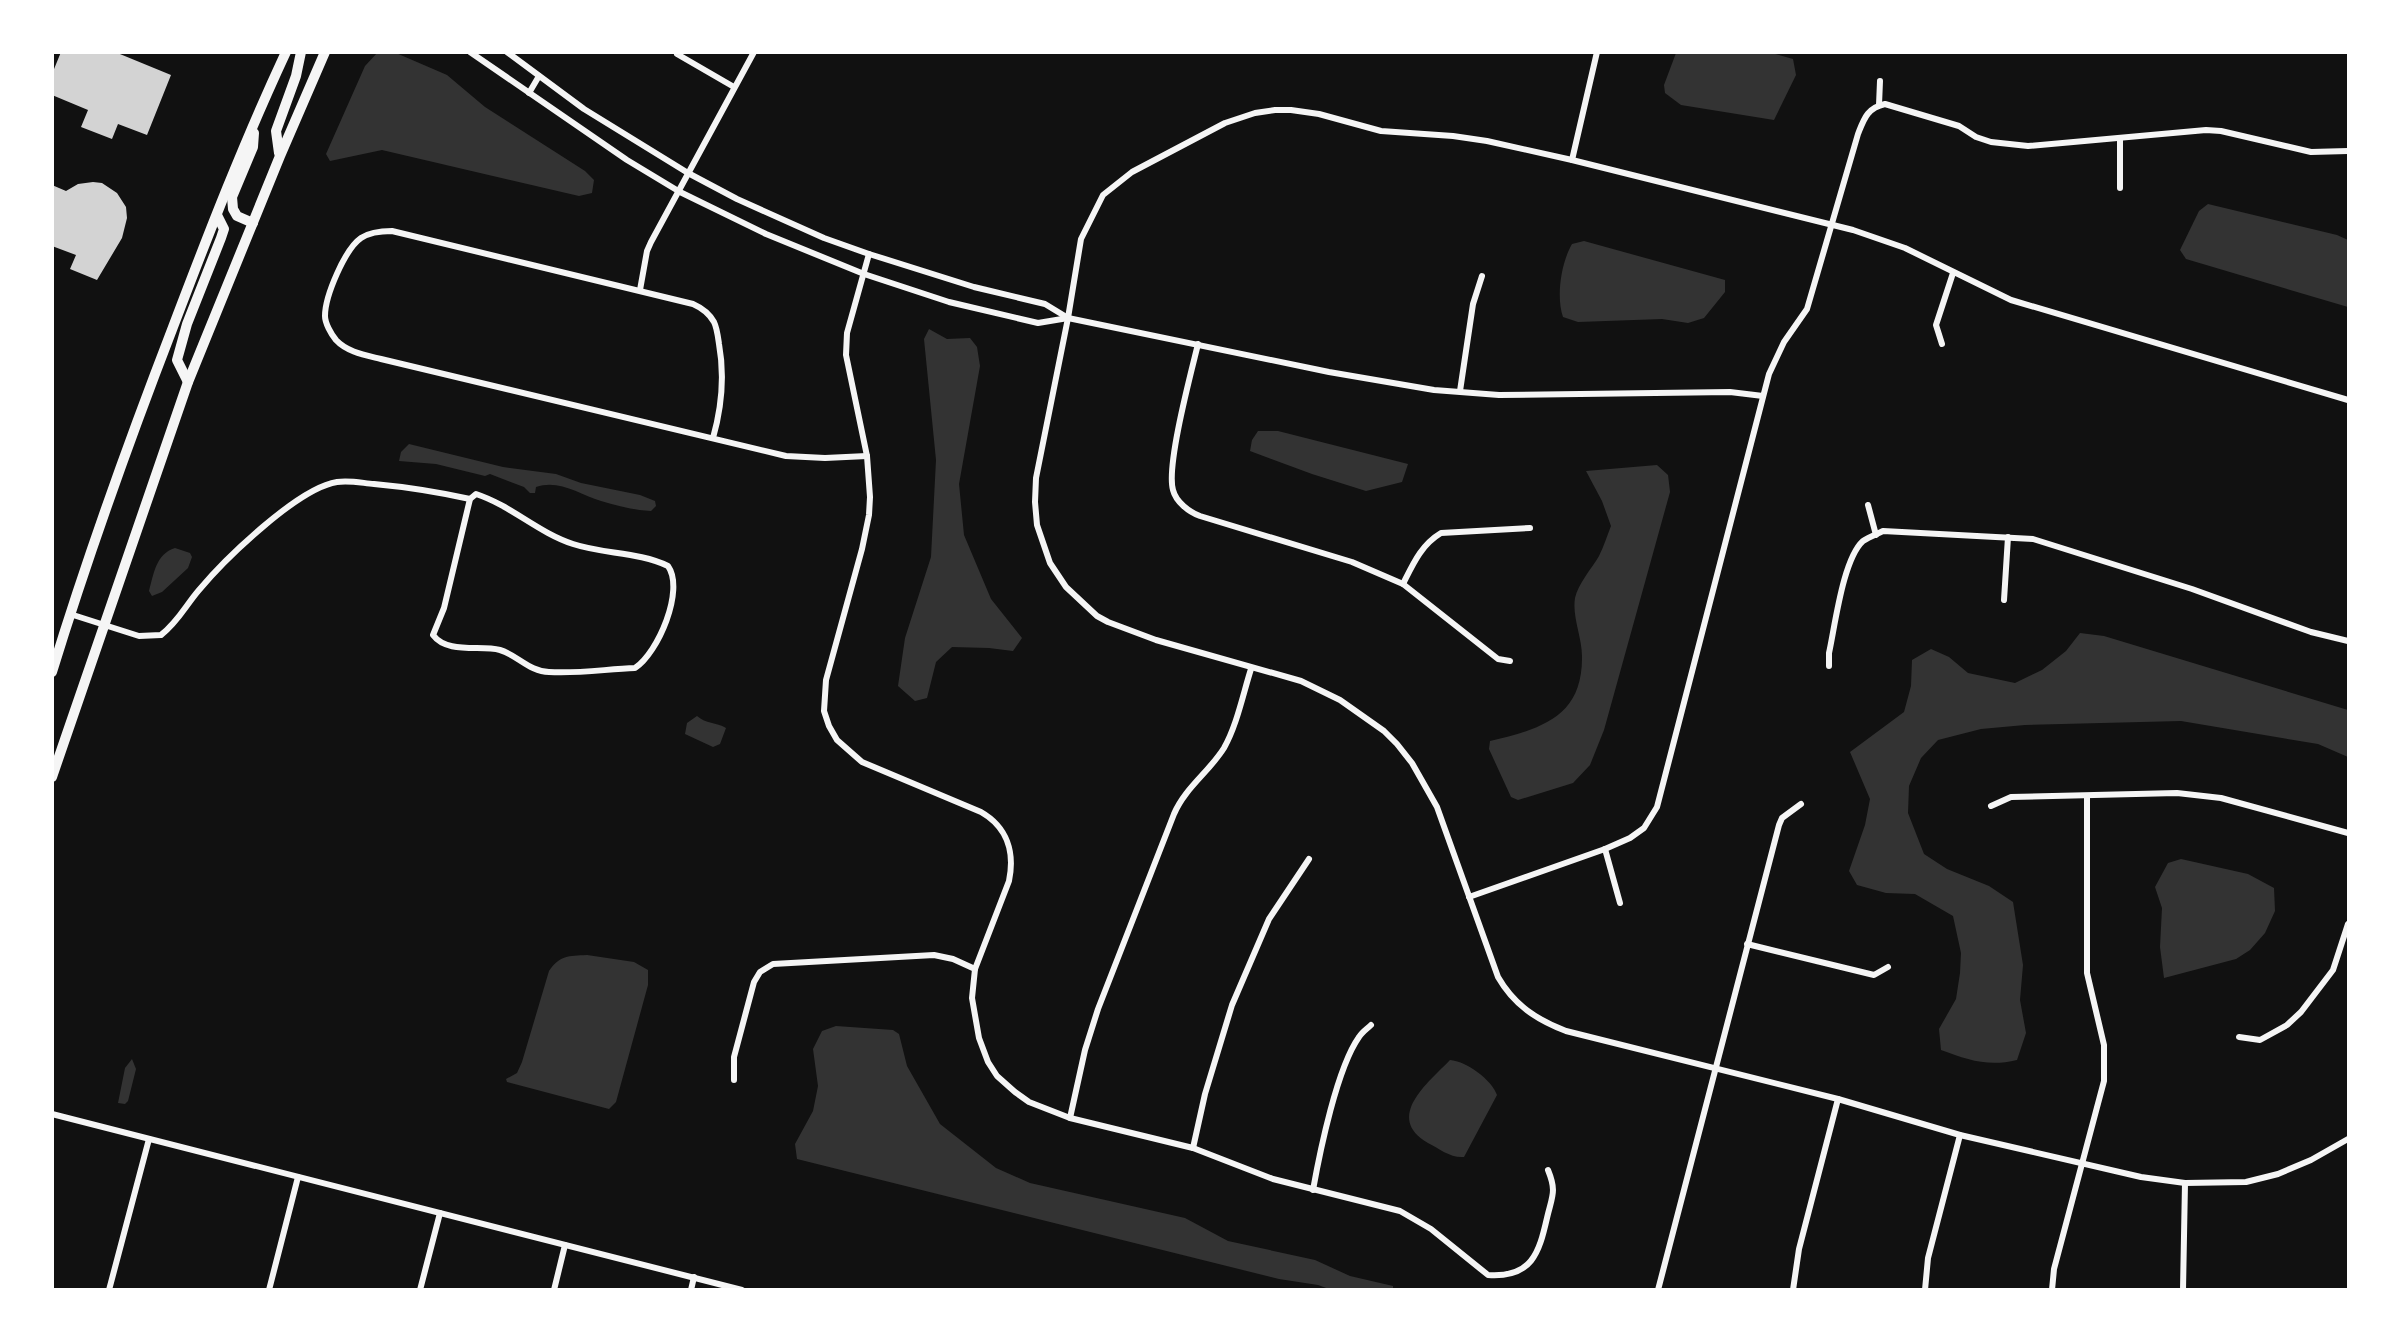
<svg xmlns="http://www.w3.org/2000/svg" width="2401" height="1342" font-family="Inter,sans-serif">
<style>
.water{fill:#333}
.building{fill:#d3d3d3}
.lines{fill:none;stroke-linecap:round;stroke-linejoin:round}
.minor{stroke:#f5f5f5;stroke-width:6}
.trunk{stroke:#f5f5f5;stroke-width:10}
</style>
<rect width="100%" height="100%" fill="#111"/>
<g class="water">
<polygon points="378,52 396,53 447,75 485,107 585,171 594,180 592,193 579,196 382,150 330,161 326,154 365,66"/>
<polygon points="1676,53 1768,52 1793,59 1796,75 1774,120 1681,105 1665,93 1664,85"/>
<polygon points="2208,204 2337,235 2348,240 2348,307 2186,259 2180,250 2199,211"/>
<path d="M 1584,241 L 1725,280 L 1725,292 L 1704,318 L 1688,323 L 1662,319 L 1578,322 L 1563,317 C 1556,297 1561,263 1572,244 Z"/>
<polygon points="929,329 947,339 970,338 977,347 980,366 959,484 964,535 991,599 1022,638 1013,651 989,648 952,647 936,662 927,698 915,701 898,686 905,638 931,557 936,460 924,339"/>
<polygon points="1258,431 1278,431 1408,464 1402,482 1366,491 1312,474 1250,451 1252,440"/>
<path d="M 409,444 L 503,467 L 556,474 L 581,483 L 640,495 L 655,501 L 656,506 L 651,511 C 634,510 617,506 601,501 C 579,494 559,479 536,487 L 535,493 L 530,493 L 524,487 L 490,474 L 485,476 L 436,464 L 399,461 L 401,452 Z"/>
<path d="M 1657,465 L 1668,475 L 1670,492 L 1604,730 L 1590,765 L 1573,783 L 1518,800 L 1511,797 L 1489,749 L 1490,741 C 1540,729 1583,718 1582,656 C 1582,637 1572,617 1575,598 C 1578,584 1592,568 1599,556 C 1604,546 1607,536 1611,526 L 1602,501 L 1586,471 Z"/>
<path d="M 175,548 L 190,553 L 192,557 L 188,568 L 162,592 L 152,596 L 149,591 C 154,573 156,554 175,548 Z"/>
<path d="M 2080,633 L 2104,636 L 2348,710 L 2348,757 L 2318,744 L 2181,721 L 2025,725 L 1981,729 L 1938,740 L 1921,758 L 1909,786 L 1908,813 L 1924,854 L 1947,869 L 1989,886 L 2013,902 L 2023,965 L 2020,1000 L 2026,1033 L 2017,1060 C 1988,1067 1968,1060 1941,1050 L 1939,1029 L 1956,999 L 1960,973 L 1961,953 L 1953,916 L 1915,894 L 1886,893 L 1857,885 L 1849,871 L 1865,825 L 1870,799 L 1850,752 L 1904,712 L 1911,686 L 1912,660 L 1931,649 L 1949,657 L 1968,673 L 2015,683 L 2042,670 L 2066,651 Z"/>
<path d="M 697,716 C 706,724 716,722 726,728 L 720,744 L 713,747 L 685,734 L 687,723 Z"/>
<polygon points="2181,859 2248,874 2274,888 2275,911 2265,933 2250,950 2236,959 2164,978 2160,947 2162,908 2155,887 2168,863"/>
<path d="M 587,955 L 634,962 L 648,970 L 648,985 L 616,1102 L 609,1109 L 507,1082 L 506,1079 L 517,1073 L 522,1062 L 549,971 C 560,955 568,956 587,955 Z"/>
<polygon points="836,1026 893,1030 899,1034 907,1066 940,1124 996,1168 1030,1183 1185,1218 1228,1241 1315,1260 1350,1276 1393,1286 1393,1289 1329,1289 1318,1285 1279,1279 797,1159 795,1144 813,1111 818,1086 813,1049 822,1031"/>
<polygon points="132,1059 136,1069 128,1101 125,1104 118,1103 125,1068"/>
<path d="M 1450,1060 C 1466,1061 1492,1080 1497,1095 L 1464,1157 C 1450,1158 1440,1149 1428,1143 C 1384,1117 1428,1083 1450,1060 Z"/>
</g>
<g class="building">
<polygon points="61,52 115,52 171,75 147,135 118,124 112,139 81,127 88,110 52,95 52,74"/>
<polygon points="93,182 102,183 117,193 126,207 127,218 122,238 97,280 70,269 76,255 52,246 52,185 66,191 78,184"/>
</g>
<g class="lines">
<g class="minor">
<polyline points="470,52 627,160 680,192 766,234 864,274 949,302 1038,323 1068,318"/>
<polyline points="507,52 584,109 688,173 737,199 824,238 869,254 974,287 1045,304 1068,318 1329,372 1434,390 1499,395 1730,392 1763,396"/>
<polyline points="677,54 734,87"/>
<polyline points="529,93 539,76"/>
<polyline points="1879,105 1880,81"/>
<polyline points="2120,138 2120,188"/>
<polyline points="1572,160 1597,52"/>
<path d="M 869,254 L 847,333 L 846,355 L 867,456 L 870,497 L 869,515 L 862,549 L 826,680 L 824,711 L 829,726 L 837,740 L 862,762 L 981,812 C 1007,827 1015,852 1009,881 L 975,969 L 972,998 L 979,1038 L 988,1062 L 997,1076 L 1015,1092 L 1029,1102 L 1070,1118 L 1193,1148 L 1273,1179 L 1400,1211 L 1431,1229 L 1488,1275 C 1532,1278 1539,1253 1547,1218 C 1552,1196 1557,1192 1548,1170"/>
<polyline points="640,290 647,251 651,242 754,52"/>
<path d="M 1198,344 C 1191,373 1166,466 1173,490 C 1176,502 1189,512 1200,516 L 1352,562 L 1403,584 L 1498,659 L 1510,661"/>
<polyline points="1942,344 1936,325 1953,273"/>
<polyline points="1460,391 1473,304 1482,276"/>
<path d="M 2348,400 L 2011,300 L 1905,248 L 1853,230 L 1572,160 L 1487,141 L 1453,136 L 1381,131 L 1319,114 L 1291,110 L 1275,110 L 1255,113 L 1225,123 L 1132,172 L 1103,195 L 1081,239 L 1068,318 L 1036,478 L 1035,502 L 1037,525 L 1050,563 L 1066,587 L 1097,616 L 1108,622 L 1156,640 L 1301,681 L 1340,700 L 1384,731 L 1397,744 L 1412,763 L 1437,807 L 1498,977 C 1514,1005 1537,1020 1566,1031 L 1838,1099 L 1960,1135 L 2141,1177 L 2185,1183 L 2246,1182 L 2278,1174 L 2311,1160 L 2348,1139"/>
<path d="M 713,438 C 722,406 725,377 719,344 C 718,337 717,328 714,322 C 709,313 702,308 693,304 L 392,231 C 382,231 370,232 361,238 C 345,249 325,296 325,316 C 325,323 331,334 336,340 C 347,352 365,355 381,359 L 786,456 L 825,458 L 867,456"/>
<path d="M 476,494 C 512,506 537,532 573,544 C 603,554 639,552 668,566 C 685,590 658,653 635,668 C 607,669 577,674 549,672 C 530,672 517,655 500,650 C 480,645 447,654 433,635 L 444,608 L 470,499 Z"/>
<polyline points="1868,505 1876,535"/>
<path d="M 1403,584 C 1413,564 1421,545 1441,533 L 1530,528"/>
<polyline points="2004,600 2008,537"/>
<path d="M 70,614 L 139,636 L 161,635 C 178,622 186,605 199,590 C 225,559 298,488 337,482 C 349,480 362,483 374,484 C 407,487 438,492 470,499"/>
<path d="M 1829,666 L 1829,653 C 1835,626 1843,559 1863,541 C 1869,537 1877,534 1883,531 L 2033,539 L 2192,589 L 2311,632 L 2348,641"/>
<polyline points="1991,806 2011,797 2177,793 2221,798 2348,833"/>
<polyline points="1605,849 1620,903"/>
<path d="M 1469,897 L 1605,849 L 1630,838 L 1644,828 L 1657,807 L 1769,374 L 1784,342 L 1807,309 L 1858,134 C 1864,119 1867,108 1885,104 L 1959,126 L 1976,137 L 1991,142 L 2028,146 L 2206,130 L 2221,131 L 2311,152 L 2348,151"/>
<polyline points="1747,944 1874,975 1888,967"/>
<polyline points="2239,1037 2260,1040 2287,1025 2301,1012 2333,970 2348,924"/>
<polyline points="734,1080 734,1057 754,982 760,972 773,964 934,955 953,959 975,969"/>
<polyline points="52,1114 742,1290"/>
<path d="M 1070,1118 L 1085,1050 L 1098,1009 L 1174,814 C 1185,788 1209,772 1224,748 C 1237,725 1243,694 1251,669"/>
<polyline points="1193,1148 1205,1094 1232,1005 1269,919 1309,859"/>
<path d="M 1313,1190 C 1320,1151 1337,1068 1359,1037 C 1362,1032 1367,1029 1371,1025"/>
<polyline points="109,1290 149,1139"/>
<polyline points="269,1290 298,1177"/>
<polyline points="420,1290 440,1213"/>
<polyline points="554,1290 565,1245"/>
<polyline points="691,1290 694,1277"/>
<polyline points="1658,1290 1779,825 1782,818 1801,804"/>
<polyline points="1793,1290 1799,1249 1838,1099"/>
<polyline points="1925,1290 1928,1258 1960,1135"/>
<polyline points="2052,1290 2054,1269 2104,1081 2104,1045 2087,973 2087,796"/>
<polyline points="2183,1290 2185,1183"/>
</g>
<g class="trunk">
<polyline points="279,153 276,131 296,76 301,52"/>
<polyline points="253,223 237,216 233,209 232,197 253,147 254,133"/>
<polyline points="188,382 177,360 187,324 221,238 224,229 217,215"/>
<path d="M 52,672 C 88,555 129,441 173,327 C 208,235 244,142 286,52"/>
<polyline points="52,777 188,382 280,156 325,52"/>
</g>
</g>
<rect width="2401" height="1342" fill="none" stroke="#ffffff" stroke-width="108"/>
</svg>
